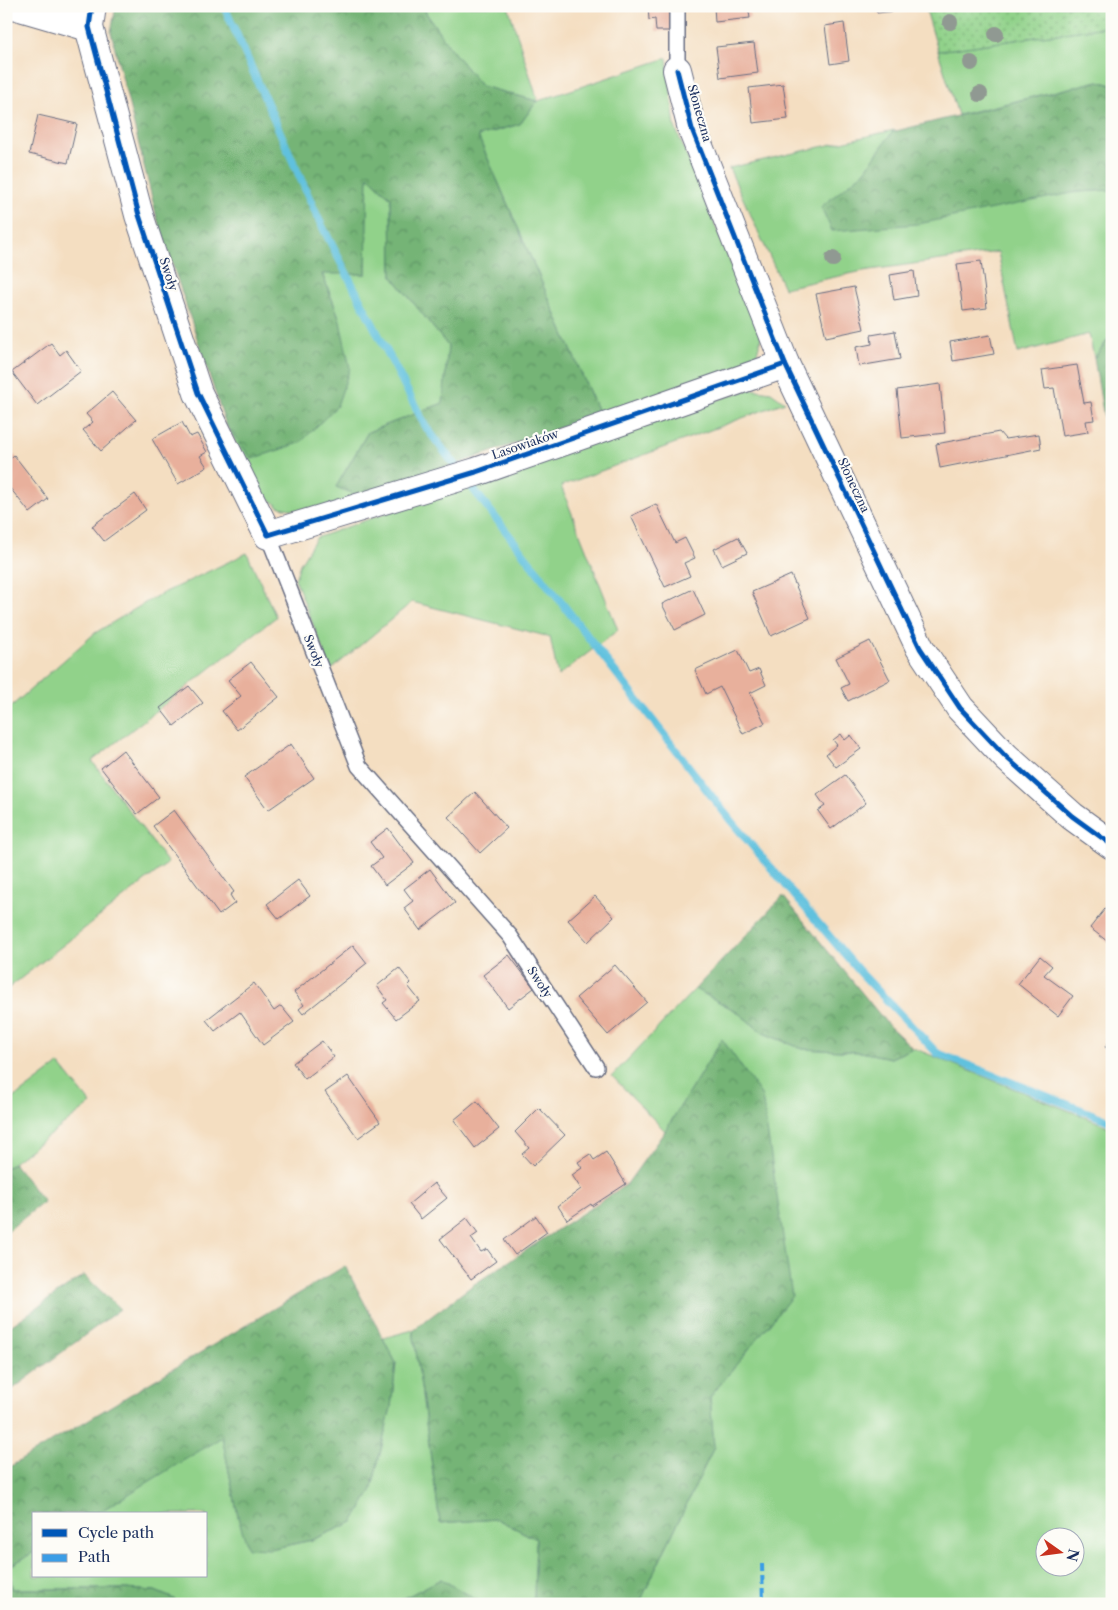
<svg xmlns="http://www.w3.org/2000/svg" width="1118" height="1610" font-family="'Libre Caslon Text',serif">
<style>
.grass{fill:#91d28a;stroke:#568074;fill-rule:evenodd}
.forest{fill:url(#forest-crowns);stroke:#48726a}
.park{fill:url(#park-dots);stroke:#568074}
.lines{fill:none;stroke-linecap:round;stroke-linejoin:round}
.stream{stroke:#60c1de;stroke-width:8}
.building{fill:#e8b09c}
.service-casing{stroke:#676c81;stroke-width:18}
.minor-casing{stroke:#676c81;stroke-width:30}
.service{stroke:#fff;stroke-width:15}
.minor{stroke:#fff;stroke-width:28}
.quiet{stroke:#3b9de6;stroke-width:4;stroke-dasharray:8 4;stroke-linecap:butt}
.cycleway-casing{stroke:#fdfcf7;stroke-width:8}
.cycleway{stroke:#0057b8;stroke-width:5}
.tree{fill:#909992}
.labels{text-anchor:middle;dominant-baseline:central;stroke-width:4.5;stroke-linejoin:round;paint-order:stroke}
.street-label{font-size:12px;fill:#1b2f5e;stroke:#fdfcf7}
</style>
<defs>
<pattern id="forest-crowns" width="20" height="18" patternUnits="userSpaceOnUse" patternTransform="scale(1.25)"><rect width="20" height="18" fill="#74b476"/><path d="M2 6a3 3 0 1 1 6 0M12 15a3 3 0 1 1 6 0" fill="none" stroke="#5e9364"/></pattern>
<pattern id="park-dots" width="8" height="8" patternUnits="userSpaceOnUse" patternTransform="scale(1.25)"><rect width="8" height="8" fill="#91d28a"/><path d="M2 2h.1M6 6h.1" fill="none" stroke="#76ab74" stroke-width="1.8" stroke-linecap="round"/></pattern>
</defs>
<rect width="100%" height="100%" fill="#fdfcf7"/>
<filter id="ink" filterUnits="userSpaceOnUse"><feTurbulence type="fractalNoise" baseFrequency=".02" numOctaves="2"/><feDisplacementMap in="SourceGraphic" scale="10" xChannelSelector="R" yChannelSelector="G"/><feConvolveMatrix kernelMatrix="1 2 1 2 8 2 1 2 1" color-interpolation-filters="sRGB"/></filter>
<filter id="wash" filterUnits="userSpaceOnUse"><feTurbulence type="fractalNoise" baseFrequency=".0096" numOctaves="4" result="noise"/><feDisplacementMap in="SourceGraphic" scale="20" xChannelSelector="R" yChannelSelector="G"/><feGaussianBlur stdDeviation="1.12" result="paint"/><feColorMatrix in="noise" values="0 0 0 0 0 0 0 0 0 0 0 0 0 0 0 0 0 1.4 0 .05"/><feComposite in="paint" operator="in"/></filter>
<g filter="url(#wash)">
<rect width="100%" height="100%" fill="#f4dec1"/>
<g class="grass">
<polygon points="424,6 508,6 538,101 667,58 675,127 761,338 756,357 734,369 599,414 478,136 520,124 537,101 481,86 450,48 426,13"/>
<polygon points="1112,26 1112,85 1098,81 958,115 938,51"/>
<polygon points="894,130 865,171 822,207 1112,190 1112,334 1094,358 1089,334 1018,353 998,252 863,271 784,288 729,168"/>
<polygon points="367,175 391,198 392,276 448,346 443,403 368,432 336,487 363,497 305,512 280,507 264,495 226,425 339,317 322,273 366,274"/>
<polygon points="750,389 771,392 785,402 561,486 618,630 558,676 550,637 412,602 331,670 295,579 300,564 316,538 493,475"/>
<polygon points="247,553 276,617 92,761 168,863 6,990 6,711 95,633 155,597"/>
<path d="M 695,989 L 736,1011 L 763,1033 L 803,1049 L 861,1052 L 891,1058 L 913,1048 L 1112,1128 L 1112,1604 L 639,1604 L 714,1447 L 710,1397 L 735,1366 L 722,1040 L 665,1131 L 612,1076 ZM 1046,1538 L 1076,1538 L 1076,1568 L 1046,1568 Z"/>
<polygon points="59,1064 91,1104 6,1168 6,1104"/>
<polygon points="413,1330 440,1523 497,1519 536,1539 534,1599 514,1604 484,1604 441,1579 393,1604 179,1604 174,1599 155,1591 125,1589 12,1589 10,1566 34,1552 34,1576 206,1576 206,1514 96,1514 222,1436 239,1521 270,1549 312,1540 353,1522 371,1492 391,1407 396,1363 383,1338"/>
</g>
<g class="forest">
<polygon points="116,6 424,6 426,13 450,48 481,86 537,101 520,124 478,136 599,414 363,497 336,487 368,432 443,403 448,346 392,276 391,198 368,176 366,274 322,274 339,317 350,368 337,406 300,443 252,459 226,425 157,218 111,32"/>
<polygon points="1098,81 1112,85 1112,190 1077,192 918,224 832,231 821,207 865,171 892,132"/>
<polygon points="1112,334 1112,415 1106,430 1094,358"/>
<polygon points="783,896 889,1026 913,1048 891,1058 861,1052 803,1049 763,1033 736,1011 695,989"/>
<polygon points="722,1039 762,1096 792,1296 710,1397 714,1447 639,1604 514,1604 534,1599 536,1539 497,1519 440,1523 413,1330 473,1285 627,1184 665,1131"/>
<polygon points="14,1163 44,1202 6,1232 6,1168"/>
<polygon points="345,1266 396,1363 391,1407 371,1492 353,1522 312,1540 270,1549 248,1548 239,1521 222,1437 96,1514 34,1514 34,1552 10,1566 12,1589 125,1589 155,1591 174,1599 179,1604 6,1604 6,1469"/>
<polygon points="84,1275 120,1309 6,1394 6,1329"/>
<polygon points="441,1579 484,1604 393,1604"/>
</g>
<polygon class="park" points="925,6 1112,6 1112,26 938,51"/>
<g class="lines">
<g class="stream">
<polyline points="224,6 319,220 426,427 460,472"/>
<polyline points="467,481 731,821 860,972 937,1053 1112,1122"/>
</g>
</g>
<g id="blocks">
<g class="building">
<polygon points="648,6 672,6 673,31 656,31 655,19 649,20"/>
<polygon points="714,6 748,6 750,18 715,22"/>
<polygon points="876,6 897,6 897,11 877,13"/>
<polygon points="844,23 849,61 830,64 825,26"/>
<polygon points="754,43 758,73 720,78 716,47"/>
<polygon points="783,84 788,119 753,123 749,88"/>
<polygon points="38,115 77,124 68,163 29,154"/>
<polygon points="981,261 987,308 963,311 957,264"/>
<polygon points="914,271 917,296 894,300 890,275"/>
<polygon points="854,287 864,329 826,337 816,294"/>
<polygon points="895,331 900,359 859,366 856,347 872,344 871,335"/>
<polygon points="990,335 994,354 953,361 950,342"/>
<polygon points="51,343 60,355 66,350 81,371 37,405 12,372"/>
<polygon points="1077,365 1084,403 1091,402 1094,420 1086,421 1088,432 1062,436 1054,388 1045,389 1042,370"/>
<polygon points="940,384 945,433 902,438 897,390"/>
<polygon points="112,392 136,420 101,451 83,430 93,422 86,414"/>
<polygon points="182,422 190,437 197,434 207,452 200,456 207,467 178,484 152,439"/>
<polygon points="999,432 1005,439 1039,434 1041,448 940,468 936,444"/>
<polygon points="14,455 48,499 30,513 6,483 6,462"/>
<polygon points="135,494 146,510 104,541 92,526"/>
<polygon points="656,504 675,543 685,538 695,558 684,563 690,576 665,587 631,516"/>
<polygon points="738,537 747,553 722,565 714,549"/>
<polygon points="791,575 810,618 771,636 752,592"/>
<polygon points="693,589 705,615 675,630 662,604"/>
<polygon points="870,641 890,680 848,701 841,688 849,684 836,658"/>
<polygon points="738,650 749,673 759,669 766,685 750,693 765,723 743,734 720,687 706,694 695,670"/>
<polygon points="251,662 279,697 237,730 222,711 241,696 228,680"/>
<polygon points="189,686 203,703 174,726 160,708"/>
<polygon points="841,734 845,740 851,735 861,749 836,767 826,754 837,745 833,740"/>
<polygon points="291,744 314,778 268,810 244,777"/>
<polygon points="123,750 159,797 137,814 101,768"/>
<polygon points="845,775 866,803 831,829 818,811 825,806 817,795"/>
<polygon points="475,792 507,828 480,853 448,817"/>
<polygon points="174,810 234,892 230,895 235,903 219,915 153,826"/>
<polygon points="388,828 414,863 385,885 371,866 382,858 370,842"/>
<polygon points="430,869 455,903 420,930 404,908 413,901 404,889"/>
<polygon points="298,880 310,896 279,919 267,904"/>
<polygon points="595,896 614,917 588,942 568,920"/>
<polygon points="1112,900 1112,945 1090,928"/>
<polygon points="353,945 367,963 303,1014 299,1009 304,1005 294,992"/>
<polygon points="509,955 534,988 508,1008 483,975"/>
<polygon points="1040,956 1052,966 1044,975 1073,996 1058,1016 1018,984"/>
<polygon points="615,965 647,1002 608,1035 576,998"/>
<polygon points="399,968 411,983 408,986 420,1001 396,1019 383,1003 387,1000 377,986"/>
<polygon points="254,983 274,1011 281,1006 294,1022 263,1045 240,1012 215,1031 206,1020"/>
<polygon points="1112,1038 1112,1053 1105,1047"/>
<polygon points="322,1041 334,1057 305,1079 293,1063"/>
<polygon points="348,1076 380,1122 358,1138 325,1092"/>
<polygon points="477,1101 499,1129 475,1148 454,1120"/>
<polygon points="539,1108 565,1135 533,1166 522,1154 529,1148 515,1132"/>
<polygon points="606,1152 626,1184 592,1206 591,1204 567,1220 558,1206 581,1189 572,1175 582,1168 578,1162 590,1154 594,1160"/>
<polygon points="434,1183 447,1198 421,1219 409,1204"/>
<polygon points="536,1216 547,1232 515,1255 504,1240"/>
<polygon points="467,1218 478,1233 471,1238 481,1252 487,1249 496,1261 471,1279 440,1239"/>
</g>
</g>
</g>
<g filter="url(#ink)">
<use href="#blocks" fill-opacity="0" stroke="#676c81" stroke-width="1"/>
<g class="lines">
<g class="service-casing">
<g id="service">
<polyline points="677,6 677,70"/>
<polyline points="268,535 359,766 510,936 596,1067"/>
</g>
</g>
<g class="minor-casing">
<g id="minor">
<polyline points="17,6 89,27"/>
<polyline points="92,6 89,27 139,215 198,393 268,535 476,472 785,364"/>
<polyline points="677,70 692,129 785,364 920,648 960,708 1006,757 1072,816 1112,845"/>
</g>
</g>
<use href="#service" class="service"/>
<use href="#minor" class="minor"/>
<polyline class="quiet" points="762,1564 763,1604"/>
<g class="cycleway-casing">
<g id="cycleway">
<polyline points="92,6 89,27 139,215 198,393 268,535 476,472 785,364"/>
<polyline points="677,70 692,129 785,364 920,648 960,708 1006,757 1072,816 1112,845"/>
</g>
</g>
<use href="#cycleway" class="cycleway"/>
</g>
<g class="tree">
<circle cx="950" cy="22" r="8"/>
<circle cx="996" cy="34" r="8"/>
<circle cx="971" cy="63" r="8"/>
<circle cx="980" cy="94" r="8"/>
<circle cx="833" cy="259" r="8"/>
</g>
</g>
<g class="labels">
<g class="street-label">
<text transform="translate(700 113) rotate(74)">Słoneczna</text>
<text transform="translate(169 274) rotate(72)">Swoły</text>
<text transform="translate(525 444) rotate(-19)">Lasowiaków</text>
<text transform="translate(854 485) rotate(65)">Słoneczna</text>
<text transform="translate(314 651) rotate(68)">Swoły</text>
<text transform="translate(540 982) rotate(57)">Swoły</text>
</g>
</g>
<rect width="1118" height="1610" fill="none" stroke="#fdfcf7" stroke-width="25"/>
<rect x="32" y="1512" width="175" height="65" fill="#fdfcf7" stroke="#a3aaba"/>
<rect x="42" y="1529" width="25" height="8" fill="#0057b8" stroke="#a3aaba"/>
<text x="78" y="1538" font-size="15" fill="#1b2f5e">Cycle path</text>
<rect x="42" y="1554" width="25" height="8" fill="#3b9de6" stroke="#a3aaba"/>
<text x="78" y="1562" font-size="15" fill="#1b2f5e">Path</text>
<g transform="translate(1060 1552) rotate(104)"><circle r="24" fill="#fdfcf7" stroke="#a3aaba"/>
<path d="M0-4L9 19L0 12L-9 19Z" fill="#c8321e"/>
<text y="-8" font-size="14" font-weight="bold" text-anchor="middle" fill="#1b2f5e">N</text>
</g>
</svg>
